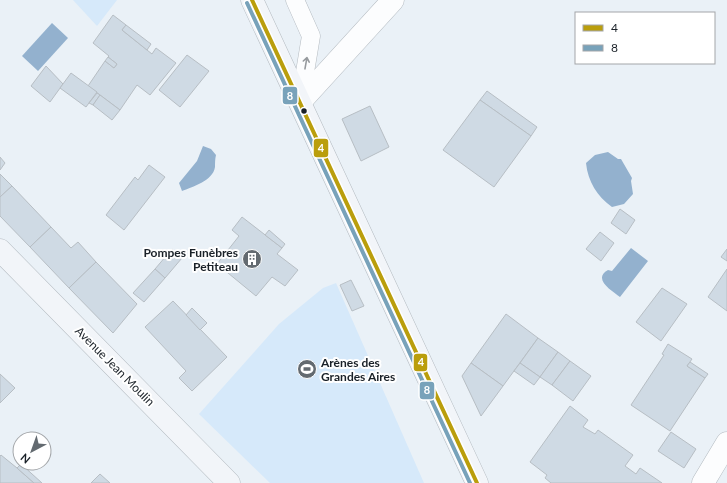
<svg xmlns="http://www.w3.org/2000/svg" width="727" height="483" font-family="Lato,sans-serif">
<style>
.green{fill:#d6e9fa}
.water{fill:#93b1ce}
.building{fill:#cfdae4;stroke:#b7bec4}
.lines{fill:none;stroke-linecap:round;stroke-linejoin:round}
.lane-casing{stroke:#b2b9bf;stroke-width:19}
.street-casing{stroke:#b2b9bf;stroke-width:23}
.secondary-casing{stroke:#b2b9bf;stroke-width:23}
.lane{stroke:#fcfdfe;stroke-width:18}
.street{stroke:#fcfdfe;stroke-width:22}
.secondary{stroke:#f2f5f9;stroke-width:22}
.bus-1-casing{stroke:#fff;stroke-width:7}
.bus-2-casing{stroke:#fff;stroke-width:7}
.bus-1{stroke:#ba9e0c;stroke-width:4}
.bus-2{stroke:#78a2ba;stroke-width:4}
.oneway{stroke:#969a9e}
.bus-dot{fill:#1a2128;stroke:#fff;stroke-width:1.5}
.labels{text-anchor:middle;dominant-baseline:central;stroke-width:4;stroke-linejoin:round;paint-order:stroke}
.poi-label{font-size:12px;font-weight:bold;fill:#1a2128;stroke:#fff;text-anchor:end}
.street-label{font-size:12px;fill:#1a2128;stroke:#fff}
.line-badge{stroke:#fff;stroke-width:1.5}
.badge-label{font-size:11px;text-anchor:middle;font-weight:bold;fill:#fff}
</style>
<rect width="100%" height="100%" fill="#eaf1f7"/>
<g class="green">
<polygon points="73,0 117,0 97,26"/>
<polygon points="336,283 424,483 270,483 199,414 279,324 323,288"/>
</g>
<g class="water">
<polygon points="52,23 68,38 38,71 22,56"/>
<path d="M 203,146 L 211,149 L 216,155 C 215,159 215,163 215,167 C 213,181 192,187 182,191 L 179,183 L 197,161 Z"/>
<path d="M 608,152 L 618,159 L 621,159 L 632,178 L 631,181 L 633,194 L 624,204 L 612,207 C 597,196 588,182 586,163 L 595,155 Z"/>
<path d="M 631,248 L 648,261 L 620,297 C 612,291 592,279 608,270 L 612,271 Z"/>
</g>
<g class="building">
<polygon points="113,15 126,25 122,30 152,54 156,48 176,63 150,95 137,85 120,110 88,86 105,61 114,68 117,64 108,57 109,56 93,43"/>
<polygon points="126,25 151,44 147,50 122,30"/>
<polygon points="187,55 209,71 180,107 159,90"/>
<polygon points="108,57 117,64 114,68 105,61"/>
<polygon points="46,66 63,84 50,102 31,86"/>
<polygon points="71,73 97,92 86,107 60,88"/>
<polygon points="487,91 537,127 531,136 480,100"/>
<polygon points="97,93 100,95 93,105 89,103"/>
<polygon points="100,95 120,110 112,120 93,105"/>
<polygon points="480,100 531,136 494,187 443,150"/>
<polygon points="370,106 389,147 361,161 342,119"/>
<polygon points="0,157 5,163 0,170"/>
<polygon points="149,165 165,177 124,230 106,215 135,177 138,180"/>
<polygon points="0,174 12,186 0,197"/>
<polygon points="12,186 51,227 30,247 0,216 0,197"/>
<polygon points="620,209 635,220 626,234 611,223"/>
<polygon points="242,217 282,248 277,254 298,270 285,286 272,277 256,296 217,264 239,236 232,230"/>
<polygon points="51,227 71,248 78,242 96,262 69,288 30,247"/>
<polygon points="269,230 285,244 282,248 265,235"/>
<polygon points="600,232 614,243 601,261 586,249"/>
<polygon points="172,249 182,258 165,278 155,269"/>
<polygon points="727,249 727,261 721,257"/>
<polygon points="96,262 137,304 113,333 69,288"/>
<polygon points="155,269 165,278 144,302 133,293"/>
<polygon points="727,269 727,311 708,297"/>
<polygon points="351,280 364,306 352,311 340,285"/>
<polygon points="662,288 687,304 661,341 636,322"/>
<polygon points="173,301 227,357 192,391 179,378 186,371 145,327"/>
<polygon points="192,308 207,323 200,330 186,315"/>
<polygon points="506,314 538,338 503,386 471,363"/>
<polygon points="538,338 558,352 540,377 520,363"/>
<polygon points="668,344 692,359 687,366 705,378 670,431 631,405 664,355 662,354"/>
<polygon points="558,352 570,361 552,385 540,377"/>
<polygon points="570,361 591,376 573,401 552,385"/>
<polygon points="690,362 708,374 705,378 687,366"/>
<polygon points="471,363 503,386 481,416 462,376"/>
<polygon points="520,363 540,377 534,385 514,371"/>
<polygon points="0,374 15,388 0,403"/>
<polygon points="570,406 588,420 583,427 595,434 598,430 633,455 625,466 636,474 640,468 662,483 551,483 545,478 547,475 530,462"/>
<polygon points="671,432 696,449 684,468 658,451"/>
<polygon points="1,455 17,468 34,483 0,483 0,456"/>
<polygon points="21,464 42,483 34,483 17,468"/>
<polygon points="100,474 110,483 91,483"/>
</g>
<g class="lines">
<g class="lane-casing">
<polyline id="lane" points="295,0 311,36 300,102"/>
</g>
<g class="street-casing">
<g id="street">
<polyline points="300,102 393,0"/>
<polyline points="703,483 727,443"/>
</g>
</g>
<g class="secondary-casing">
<g id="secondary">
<polyline points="252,0 477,483"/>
<polyline points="0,250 229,483"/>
</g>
</g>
<use href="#lane" class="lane"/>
<use href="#street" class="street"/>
<use href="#secondary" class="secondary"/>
<g class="bus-1-casing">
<polyline id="bus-1" points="252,0 477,483"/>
</g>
<g class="bus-2-casing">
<polyline id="bus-2" points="247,3 470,483"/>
</g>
<use href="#bus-1" class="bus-1"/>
<use href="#bus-2" class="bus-2"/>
</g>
<defs><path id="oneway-shaft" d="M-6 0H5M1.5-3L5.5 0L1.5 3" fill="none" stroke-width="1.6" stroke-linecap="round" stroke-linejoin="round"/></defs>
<use class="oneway" href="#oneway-shaft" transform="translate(306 63) rotate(-80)"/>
<defs>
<g id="building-disc" transform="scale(1)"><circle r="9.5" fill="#636a70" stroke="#fff"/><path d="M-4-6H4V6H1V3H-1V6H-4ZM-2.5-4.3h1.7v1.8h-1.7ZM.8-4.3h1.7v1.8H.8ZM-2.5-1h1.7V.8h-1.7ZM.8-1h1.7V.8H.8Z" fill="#fff"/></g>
<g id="stadium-disc" transform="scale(1)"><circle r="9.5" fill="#636a70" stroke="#fff"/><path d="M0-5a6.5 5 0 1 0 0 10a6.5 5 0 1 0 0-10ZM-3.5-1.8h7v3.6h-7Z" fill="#fff"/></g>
</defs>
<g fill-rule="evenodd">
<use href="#building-disc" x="252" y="259"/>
<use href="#stadium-disc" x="307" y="369"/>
</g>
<circle class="bus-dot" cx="304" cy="111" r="3.5"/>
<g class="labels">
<g class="poi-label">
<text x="238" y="252">Pompes Funèbres<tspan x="238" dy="14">Petiteau</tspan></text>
<text x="321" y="362" text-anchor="start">Arènes des<tspan x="321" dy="14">Grandes Aires</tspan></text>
</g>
<g class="street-label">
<text transform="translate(115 366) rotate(45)">Avenue Jean Moulin</text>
</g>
</g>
<g class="line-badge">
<rect x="282" y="86" width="16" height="19" rx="4" fill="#78a2ba"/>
<rect x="313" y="138" width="16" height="20" rx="4" fill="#ba9e0c"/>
<rect x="413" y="353" width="15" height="19" rx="4" fill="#ba9e0c"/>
<rect x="419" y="381" width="16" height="19" rx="4" fill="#78a2ba"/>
</g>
<g class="badge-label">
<text x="290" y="100">8</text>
<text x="321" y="152">4</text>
<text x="421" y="366">4</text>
<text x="427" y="394">8</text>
</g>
<rect x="575" y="12" width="140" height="52" fill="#ffffff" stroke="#a3a6a9"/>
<rect x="583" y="25" width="20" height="6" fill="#ba9e0c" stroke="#a3a6a9"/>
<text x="611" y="32" font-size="12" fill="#1a2128">4</text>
<rect x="583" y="45" width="20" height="6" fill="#78a2ba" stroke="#a3a6a9"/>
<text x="611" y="52" font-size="12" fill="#1a2128">8</text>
<g transform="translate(32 451) rotate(221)"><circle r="19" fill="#ffffff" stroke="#a3a6a9"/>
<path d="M0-3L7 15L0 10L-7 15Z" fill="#636a70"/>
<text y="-6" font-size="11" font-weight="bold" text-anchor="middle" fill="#1a2128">N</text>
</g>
</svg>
